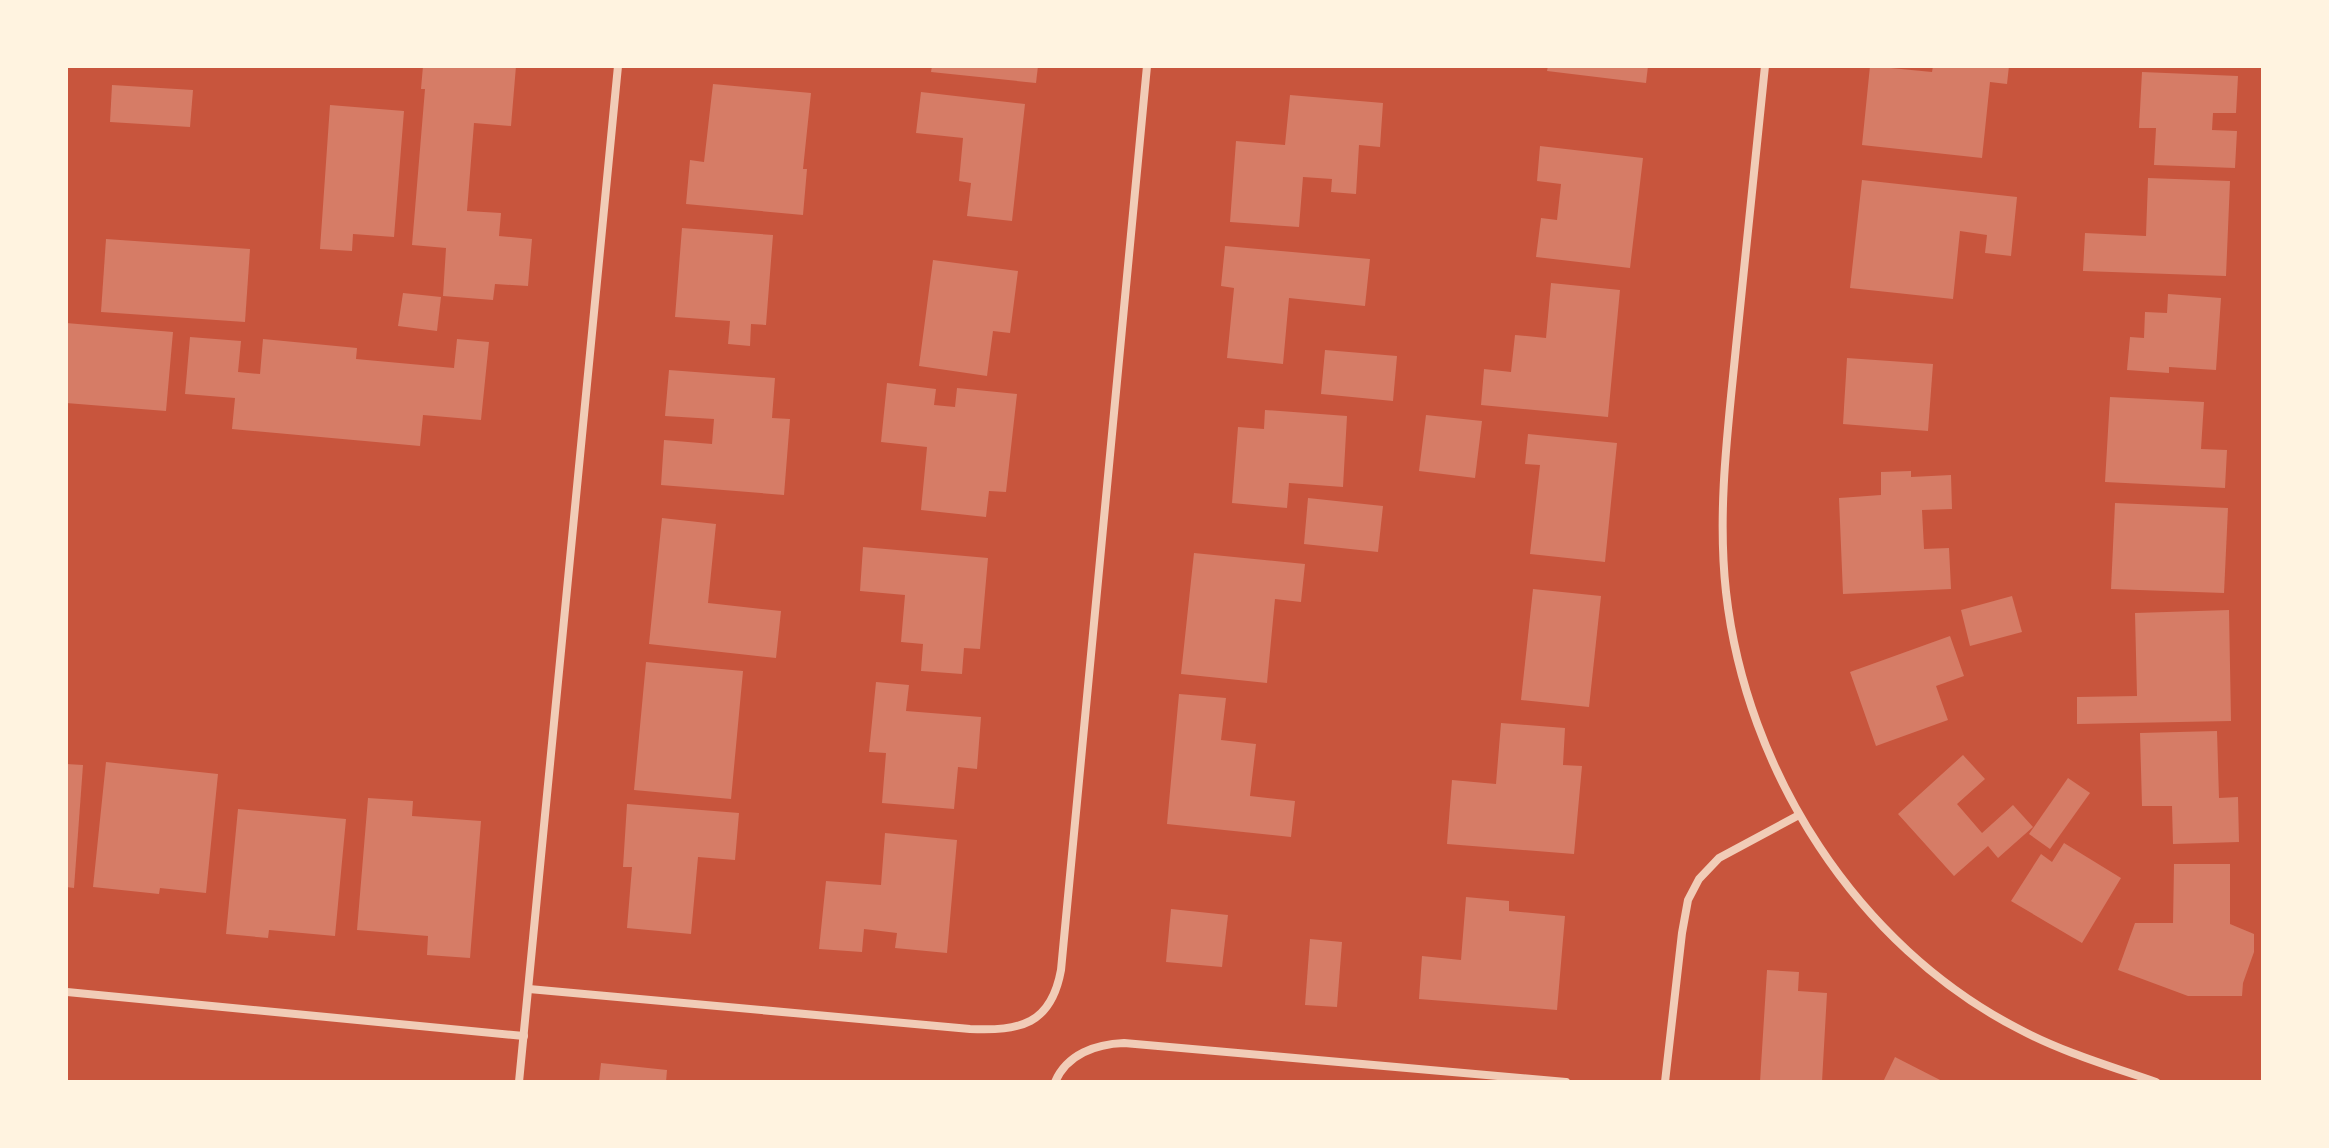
<svg xmlns="http://www.w3.org/2000/svg" width="2329" height="1148" font-family="Cabin,sans-serif">
<style>
.building{fill:#d67c66}
.lines{fill:none;stroke-linecap:round;stroke-linejoin:round}
.minor{stroke:#f1ccb7;stroke-width:8}
</style>
<rect width="100%" height="100%" fill="#c8553d"/>
<g class="building">
<polygon points="423,66 516,66 511,126 474,123 467,211 501,213 499,236 532,239 528,286 495,284 493,300 443,296 446,248 412,245 425,89 421,89"/>
<polygon points="932,66 1038,66 1036,83 931,72"/>
<polygon points="1548,66 1648,66 1646,83 1547,71"/>
<polygon points="1870,66 1932,72 1933,66 2009,66 2007,84 1990,82 1982,158 1862,145"/>
<polygon points="2142,72 2238,76 2236,113 2213,113 2212,130 2237,131 2235,168 2154,165 2156,128 2139,128"/>
<polygon points="713,84 811,93 803,169 807,169 803,215 686,204 690,160 704,162"/>
<polygon points="112,85 193,90 190,127 110,122"/>
<polygon points="921,92 1025,104 1012,221 967,216 971,183 959,181 963,138 916,133"/>
<polygon points="1290,95 1383,103 1380,147 1359,145 1356,194 1331,192 1332,179 1303,177 1299,227 1230,222 1236,141 1285,145"/>
<polygon points="330,105 404,111 394,237 353,234 352,251 320,249"/>
<polygon points="1540,146 1643,158 1630,268 1536,257 1541,218 1557,220 1561,184 1537,181"/>
<polygon points="2148,178 2230,181 2226,276 2083,271 2085,233 2146,236"/>
<polygon points="1862,180 2017,197 2011,256 1985,253 1987,235 1960,231 1953,299 1850,288"/>
<polygon points="682,228 773,235 766,325 751,324 750,346 728,344 730,321 675,317"/>
<polygon points="106,239 250,249 245,322 101,312"/>
<polygon points="1225,246 1370,259 1365,306 1289,298 1283,364 1227,358 1234,288 1221,286"/>
<polygon points="933,260 1018,271 1010,333 993,331 987,376 919,366"/>
<polygon points="1551,283 1620,290 1608,417 1481,405 1484,369 1511,372 1515,335 1546,338"/>
<polygon points="403,293 441,297 437,331 398,326"/>
<polygon points="2168,294 2221,298 2216,370 2169,367 2169,373 2127,370 2130,337 2144,338 2145,312 2167,313"/>
<polygon points="66,323 173,332 166,411 66,403"/>
<polygon points="190,337 241,341 238,372 260,374 263,339 357,348 356,359 454,368 457,339 489,342 481,420 423,415 420,446 232,429 235,398 185,394"/>
<polygon points="1325,350 1397,356 1393,401 1321,394"/>
<polygon points="1847,358 1933,364 1928,431 1843,424"/>
<polygon points="669,370 775,378 772,418 790,419 784,495 661,485 664,440 712,444 714,419 665,416"/>
<polygon points="887,383 936,389 934,405 955,407 957,388 1017,394 1006,492 989,491 986,517 921,510 927,447 881,442"/>
<polygon points="2110,397 2204,402 2201,449 2227,450 2225,488 2105,482"/>
<polygon points="1265,410 1347,416 1343,487 1289,483 1287,508 1232,503 1238,427 1264,429"/>
<polygon points="1426,415 1482,421 1475,478 1419,471"/>
<polygon points="1528,434 1617,443 1605,562 1530,554 1540,465 1525,464"/>
<polygon points="1911,471 1911,477 1951,475 1952,509 1922,510 1924,549 1949,548 1951,589 1843,594 1839,498 1881,495 1881,472"/>
<polygon points="1308,498 1383,506 1378,552 1304,544"/>
<polygon points="2115,503 2228,508 2224,593 2111,589"/>
<polygon points="662,518 716,524 708,603 781,611 776,658 649,644"/>
<polygon points="863,547 988,558 980,649 964,648 962,674 921,671 923,644 901,642 905,595 860,591"/>
<polygon points="1194,553 1305,564 1301,602 1275,599 1267,683 1181,674"/>
<polygon points="1533,589 1601,596 1589,707 1521,700"/>
<polygon points="2012,596 2022,632 1970,646 1961,610"/>
<polygon points="2229,610 2231,721 2077,724 2077,697 2137,696 2135,613"/>
<polygon points="1950,636 1964,676 1936,686 1948,720 1876,746 1850,672"/>
<polygon points="646,662 743,671 731,799 634,790"/>
<polygon points="876,682 909,685 906,711 981,717 977,769 958,767 954,809 882,803 886,753 869,752"/>
<polygon points="1179,694 1226,698 1221,740 1256,744 1250,796 1295,801 1291,837 1167,824"/>
<polygon points="1501,723 1565,728 1563,765 1582,766 1574,854 1447,844 1452,780 1496,784"/>
<polygon points="2217,731 2219,798 2238,797 2239,842 2173,844 2172,806 2142,806 2140,733"/>
<polygon points="1963,755 1985,779 1957,804 1982,833 2013,805 2033,827 1998,858 1988,846 1954,876 1898,814"/>
<polygon points="106,762 218,774 206,893 160,888 159,894 93,887"/>
<polygon points="66,764 83,765 74,888 66,887"/>
<polygon points="2068,778 2090,793 2050,849 2029,834"/>
<polygon points="368,798 413,801 412,816 481,821 470,958 427,955 428,936 357,930"/>
<polygon points="627,804 739,813 735,860 698,857 691,934 627,928 632,867 623,867"/>
<polygon points="238,809 346,819 335,936 269,930 268,938 226,934"/>
<polygon points="885,833 957,840 947,953 895,948 897,933 864,929 862,952 819,949 826,881 881,885"/>
<polygon points="2064,843 2121,878 2082,943 2011,901 2041,854 2052,862"/>
<polygon points="2174,864 2230,864 2230,924 2254,934 2254,952 2243,983 2242,996 2188,996 2118,970 2135,923 2173,923"/>
<polygon points="1466,897 1509,901 1509,911 1565,916 1557,1010 1419,999 1422,956 1461,960"/>
<polygon points="1171,909 1228,915 1222,967 1166,962"/>
<polygon points="1310,939 1342,942 1337,1007 1305,1005"/>
<polygon points="1767,970 1799,972 1798,991 1827,993 1822,1082 1760,1082"/>
<polygon points="1895,1057 1944,1082 1883,1082"/>
<polygon points="601,1063 667,1070 666,1082 599,1082"/>
</g>
<g class="lines">
<g class="minor">
<path d="M 1765,66 C 1755,160 1746,253 1736,347 C 1728,428 1717,511 1726,592 C 1746,771 1857,946 2019,1029 C 2062,1052 2110,1066 2156,1082"/>
<path d="M 529,989 L 970,1029 C 1020,1031 1051,1025 1061,970 L 1147,66"/>
<polyline points="67,992 524,1036"/>
<polyline points="519,1082 618,66"/>
<path d="M 1055,1082 C 1067,1054 1096,1044 1124,1043 L 1566,1082"/>
<polyline points="1665,1082 1682,933 1688,900 1699,879 1719,858 1799,815"/>
</g>
</g>
<rect width="2329" height="1148" fill="none" stroke="#fff3e0" stroke-width="136"/>
</svg>
